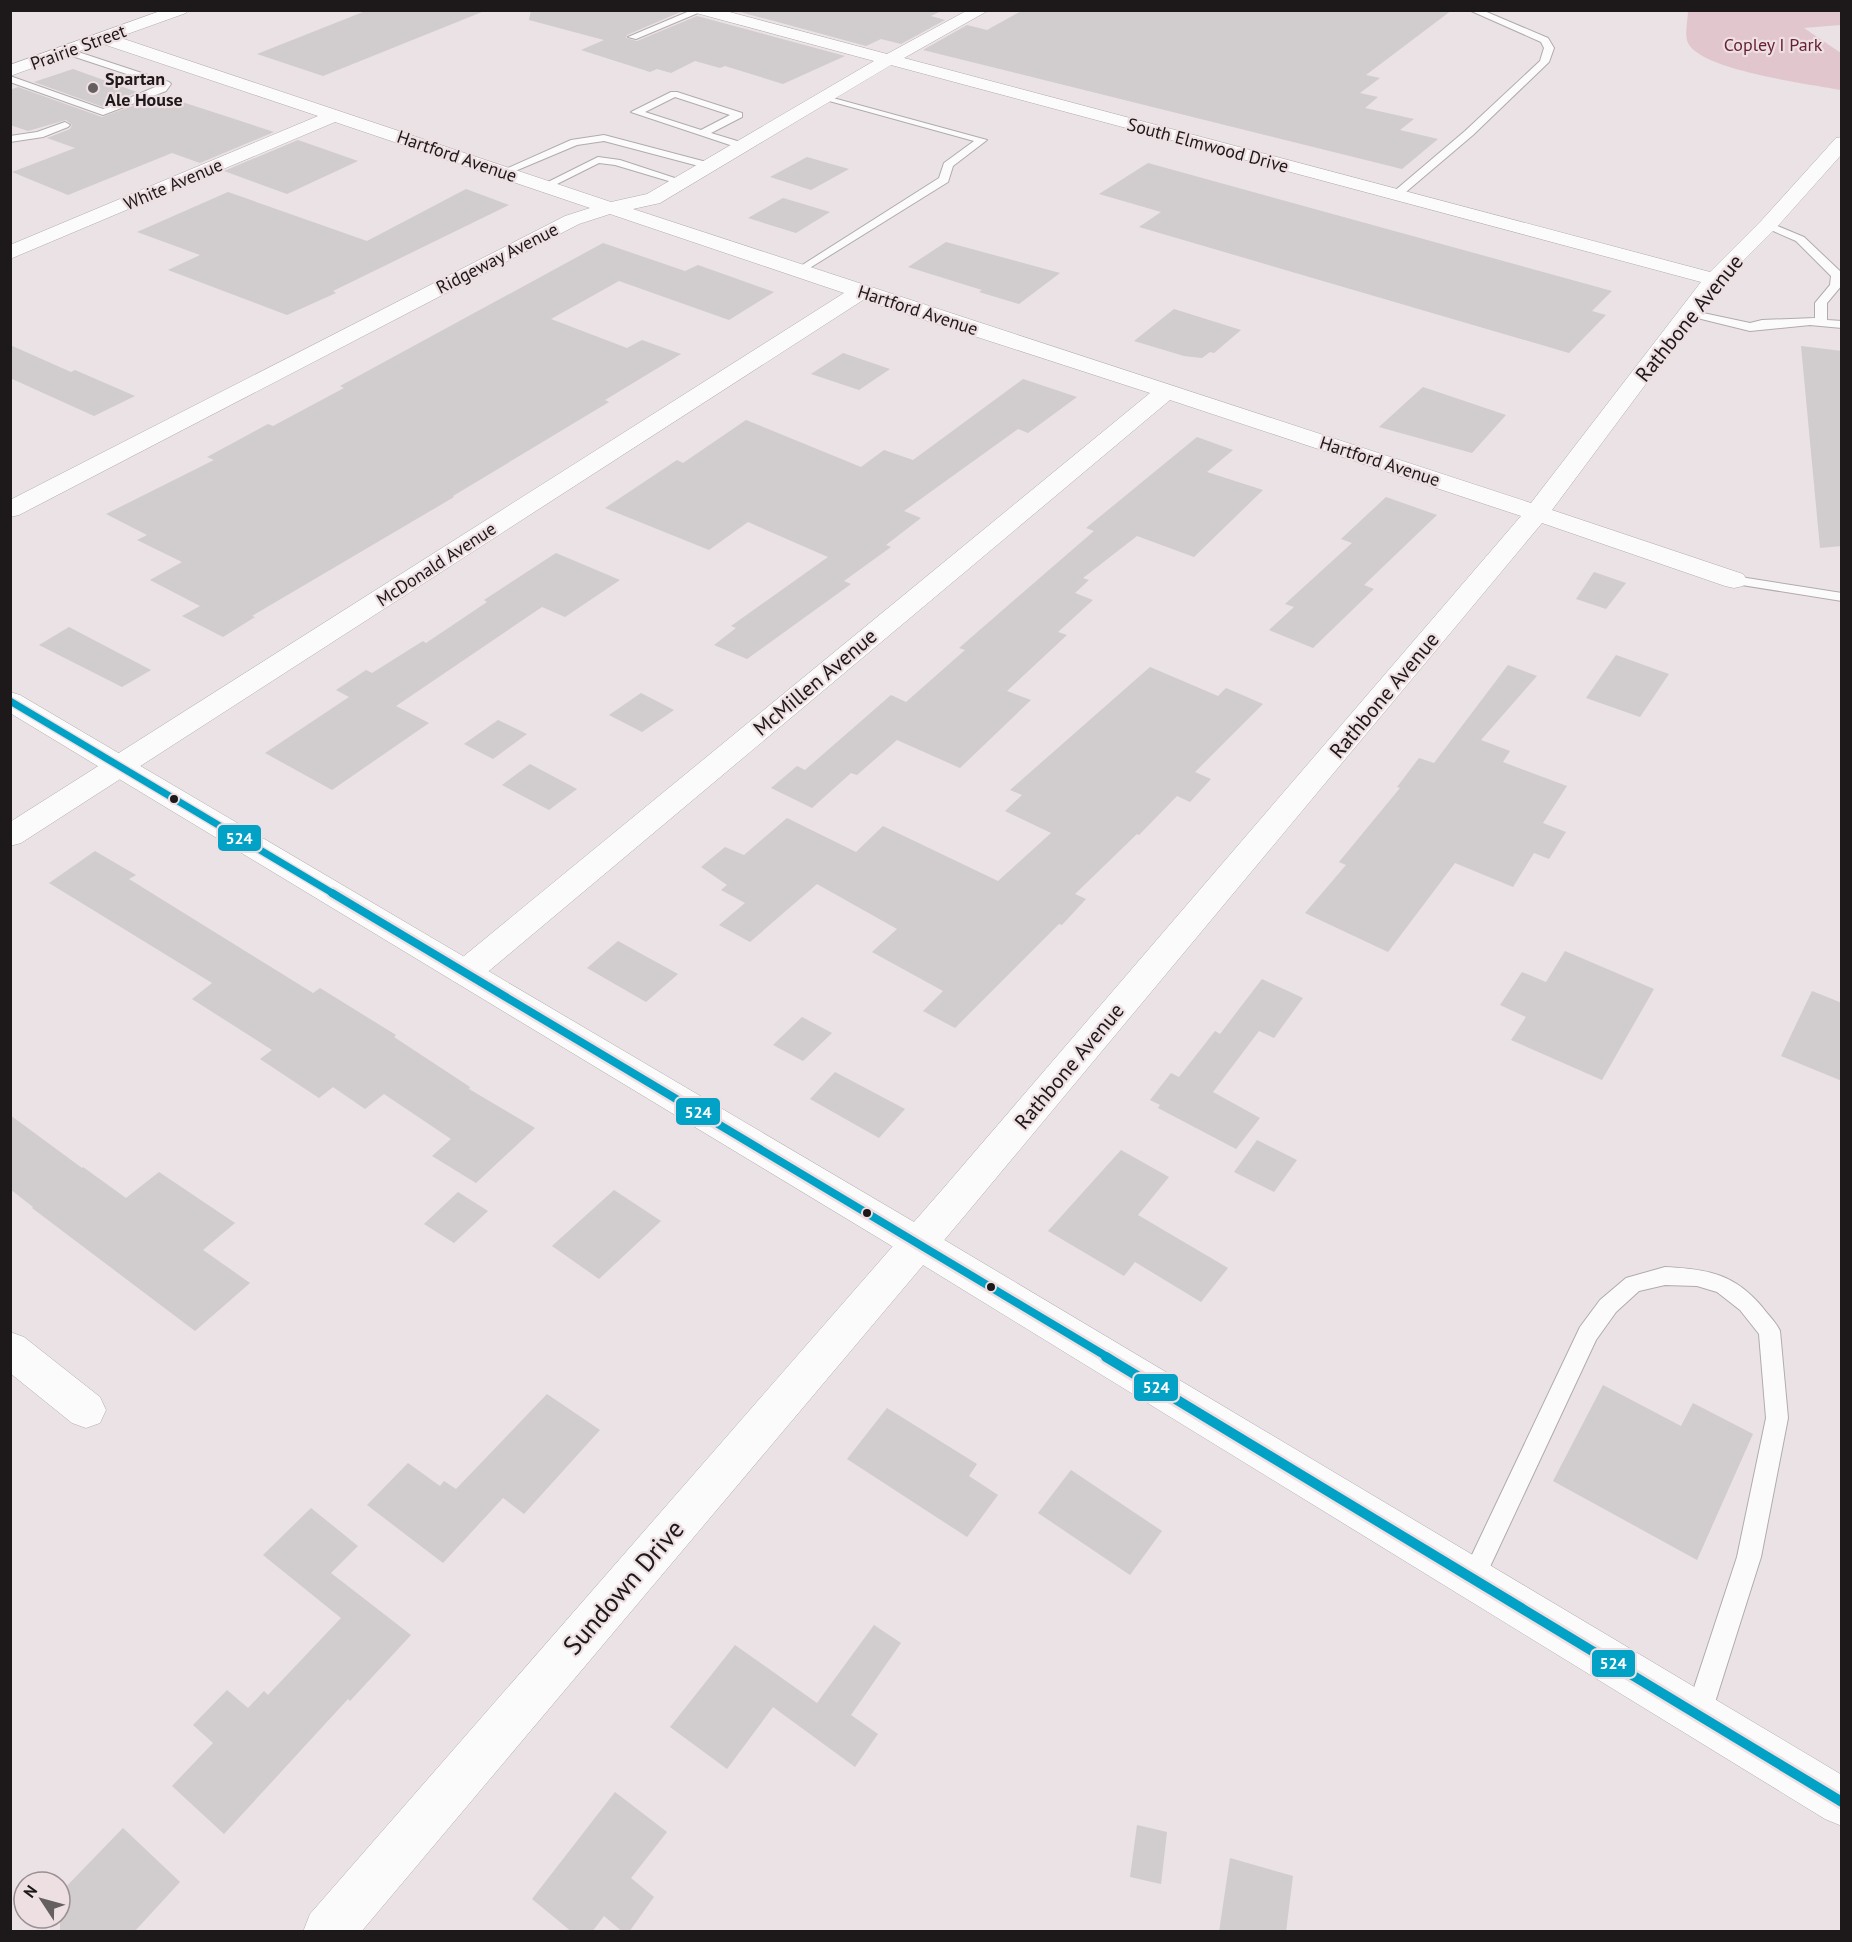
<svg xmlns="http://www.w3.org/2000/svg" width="1852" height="1942" font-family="'PT Sans',sans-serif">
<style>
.green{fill:#e1c7cd}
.building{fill:#d1cccd}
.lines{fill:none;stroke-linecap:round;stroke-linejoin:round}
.service-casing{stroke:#b1abac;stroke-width:2}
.minor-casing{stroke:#b1abac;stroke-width:1}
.tertiary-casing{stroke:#b1abac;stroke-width:1}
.service{fill:#fcfbfb;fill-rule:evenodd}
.minor{fill:#fcfbfb;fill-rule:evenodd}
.tertiary{fill:#fcfbfb;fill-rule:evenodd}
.bus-1-far2-casing{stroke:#eedfe2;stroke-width:10}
.bus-1-far1-casing{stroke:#eedfe2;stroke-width:13}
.bus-1-casing{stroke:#eedfe2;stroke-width:15}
.bus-1-far2{stroke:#01a2c5;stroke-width:7}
.bus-1-far1{stroke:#01a2c5;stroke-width:8}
.bus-1{stroke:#01a2c5;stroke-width:10}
.poi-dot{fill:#655f60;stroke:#eedfe2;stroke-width:2}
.bus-dot{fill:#1d1819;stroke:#eedfe2;stroke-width:2}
.labels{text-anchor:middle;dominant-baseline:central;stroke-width:4.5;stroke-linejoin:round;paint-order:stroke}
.far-park-label{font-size:18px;fill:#672137;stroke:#eedfe2}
.far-street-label{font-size:18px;fill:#1d1819;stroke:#eedfe2}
.far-poi-label{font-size:18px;font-weight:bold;fill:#1d1819;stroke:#eedfe2;text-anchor:start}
.street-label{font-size:21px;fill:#1d1819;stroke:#eedfe2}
.near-street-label{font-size:26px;fill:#1d1819;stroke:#eedfe2}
.line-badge{stroke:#eedfe2;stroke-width:2}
.badge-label{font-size:16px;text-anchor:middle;font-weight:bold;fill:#fff}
</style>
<rect width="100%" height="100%" fill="#eae2e4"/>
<path class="green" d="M 1688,11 L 1841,11 L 1841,25 L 1804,28 L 1841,53 L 1841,90 C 1811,84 1702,71 1688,43 C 1684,34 1688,20 1688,11 Z"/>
<g class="building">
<polygon points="368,10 482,12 323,76 257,54"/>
<polygon points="531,10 685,10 627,35 626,38 637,41 697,16 845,56 783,84 725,66 720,68 695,61 671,73 657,69 650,72 581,50 604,40 529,20"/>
<polygon points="733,10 943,10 931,16 945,20 901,44 881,39 866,46"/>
<polygon points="1023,10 1452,10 1366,75 1380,78 1360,93 1378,97 1365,108 1414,119 1400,130 1438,139 1402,169 923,50 967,25 987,30"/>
<polygon points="73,69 137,92 103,107 34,82"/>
<polygon points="18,87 102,117 154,98 164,102 173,99 274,132 200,163 172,153 68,195 12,172 75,148 47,138 70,129 72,125 66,120 28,131 10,125 10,90"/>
<polygon points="298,140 358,161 287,194 224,171"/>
<polygon points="807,157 849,169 811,190 770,177"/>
<polygon points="1148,163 1612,291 1592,311 1606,315 1569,353 1139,227 1161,212 1099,194"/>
<polygon points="466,189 509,205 333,291 336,293 287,315 168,270 200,255 137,232 228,192 367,241"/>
<polygon points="783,198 830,212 796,233 748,218"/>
<polygon points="946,242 1060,273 1019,304 979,292 982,290 908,267"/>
<polygon points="603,243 685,271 698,265 774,292 729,320 619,281 551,319 627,348 642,340 681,354 605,400 609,402 453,496 454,497 252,616 255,617 223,637 182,616 200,606 150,580 182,562 137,540 147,535 106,514 214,460 207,457 268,424 273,426 344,388 340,386"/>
<polygon points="1174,309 1241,330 1214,353 1210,352 1202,358 1184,356 1134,341"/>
<polygon points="10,345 71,372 75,370 135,396 94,416 10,378"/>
<polygon points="1801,346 1842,351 1842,546 1820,548"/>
<polygon points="843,353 890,369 859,390 811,374"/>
<polygon points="1023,379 1077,397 1028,433 1018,429 904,511 921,518 886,545 891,547 844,581 851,584 747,659 714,645 736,628 731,626 828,557 748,522 709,550 605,508 677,460 683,463 746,420 861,467 884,450 913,460"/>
<polygon points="1423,387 1506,415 1472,453 1379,427"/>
<polygon points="1197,437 1233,450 1207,472 1263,490 1194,557 1137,536 1083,578 1089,580 1075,593 1093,600 1058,632 1067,635 1007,691 1031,700 960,768 897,740 857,775 851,773 812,808 771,788 797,766 805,770 891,695 906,702 965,650 959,648 1094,531 1086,528"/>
<polygon points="1386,497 1437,515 1364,585 1374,589 1313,648 1269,630 1294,607 1285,604 1352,543 1341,539"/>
<polygon points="556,553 620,580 565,617 542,607 396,706 429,723 332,790 265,753 349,697 336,690 366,670 372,673 423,641 426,643 487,602 484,600"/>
<polygon points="1594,572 1626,583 1606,609 1576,599"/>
<polygon points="69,627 151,670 122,687 39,645"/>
<polygon points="1616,655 1669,674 1640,717 1586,698"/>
<polygon points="1508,665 1537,676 1481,740 1510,751 1503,762 1567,786 1543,823 1566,832 1549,859 1534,853 1513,887 1455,863 1388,952 1305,913 1346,865 1339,862 1400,788 1397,787 1419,758 1434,763"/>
<polygon points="1150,667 1218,696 1226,688 1263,704 1195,772 1211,779 1190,802 1177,796 1139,835 1137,834 1075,894 1086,899 1062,925 1059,924 955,1028 923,1011 943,991 872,952 897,929 817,884 750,942 719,925 745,903 721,890 727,885 701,867 725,847 744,855 787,818 856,852 883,826 998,881 1051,833 1005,811 1022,795 1010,790"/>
<polygon points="641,693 674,710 642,732 609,715"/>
<polygon points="498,720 527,734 493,759 464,744"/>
<polygon points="530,764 577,789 549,810 502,785"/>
<polygon points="95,851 136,875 129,879 313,993 320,988 396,1035 394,1037 470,1087 469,1089 535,1128 476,1183 432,1156 451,1139 384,1094 365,1109 333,1087 319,1098 260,1059 272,1050 192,999 212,983 49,883"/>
<polygon points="618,941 678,974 646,1002 587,968"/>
<polygon points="1565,951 1654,989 1602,1080 1511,1040 1526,1017 1500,1005 1522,972 1546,982"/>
<polygon points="1262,979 1303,998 1274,1038 1259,1031 1213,1092 1260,1118 1236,1149 1158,1108 1160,1105 1150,1100 1171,1073 1179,1077 1215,1031 1220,1034"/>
<polygon points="1812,991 1842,1003 1842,1081 1781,1056"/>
<polygon points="802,1017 832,1033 803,1061 773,1045"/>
<polygon points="835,1072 905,1109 879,1138 810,1099"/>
<polygon points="10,1115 82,1168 83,1167 126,1198 159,1172 235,1223 203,1250 250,1283 195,1331 32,1208 33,1207 10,1189"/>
<polygon points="1257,1140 1297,1160 1274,1192 1234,1172"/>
<polygon points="1121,1150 1169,1177 1138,1215 1228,1268 1201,1302 1135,1262 1124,1276 1048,1231"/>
<polygon points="614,1190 661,1221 599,1279 552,1246"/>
<polygon points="458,1192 488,1211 454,1243 424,1224"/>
<polygon points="1603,1385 1681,1426 1693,1403 1753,1434 1697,1560 1553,1481"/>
<polygon points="547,1394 600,1430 524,1514 503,1498 443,1563 367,1505 408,1463 440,1486 444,1481 456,1489"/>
<polygon points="887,1408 977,1464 969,1476 998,1495 967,1537 847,1459"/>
<polygon points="1071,1470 1162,1531 1130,1575 1038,1513"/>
<polygon points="311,1508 358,1546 331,1573 411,1635 350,1701 348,1699 224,1834 172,1786 213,1743 193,1725 227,1690 248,1708 264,1691 268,1695 341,1618 263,1555"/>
<polygon points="874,1625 901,1643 851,1715 878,1734 855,1767 773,1707 727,1769 670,1727 735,1645 817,1703"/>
<polygon points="615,1792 667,1832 631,1878 654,1897 629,1932 623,1932 604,1916 592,1932 572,1932 532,1899"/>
<polygon points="1137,1825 1167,1832 1161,1884 1130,1877"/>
<polygon points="123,1828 180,1882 134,1932 60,1932 60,1893"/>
<polygon points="1230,1858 1293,1876 1286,1932 1219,1932"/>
</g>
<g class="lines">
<g class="service-casing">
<g id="service">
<polygon points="692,10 705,10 636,39 628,37"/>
<polygon points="1469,10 1482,10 1548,38 1554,48 1549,62 1473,135 1400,197 1392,197 1392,193 1465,131 1540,61 1544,48 1541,42"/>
<polygon points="66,48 169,82 171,84 166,91 103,115 10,82 10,76 103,109 160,85 63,53 63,49"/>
<path d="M 671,92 L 677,92 L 742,113 L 742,117 L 711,133 L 747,144 L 747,148 L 739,148 L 631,112 ZM 675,97 L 730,115 L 701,130 L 645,112 Z"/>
<polygon points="822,95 987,140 953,166 948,182 800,274 794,271 796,269 939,178 944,163 974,141 822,99"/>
<polygon points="65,122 70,125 68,127 43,137 10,142 10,136 37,132"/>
<polygon points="604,135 714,164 715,166 710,169 604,141 577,145 508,174 499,172 571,140"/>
<polygon points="598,157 620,160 687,182 682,185 615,165 599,163 549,188 540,186"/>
<polygon points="1768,222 1804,237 1842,273 1842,285 1827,303 1827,320 1842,321 1842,328 1810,325 1750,331 1685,315 1683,313 1689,310 1750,323 1762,320 1815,318 1815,303 1830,285 1831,276 1796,241 1764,227 1763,225"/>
<polygon points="1734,576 1842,593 1842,601 1729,583 1727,580"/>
<path d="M 1665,1267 C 1708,1269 1735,1274 1763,1308 C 1769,1316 1776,1322 1780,1331 L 1788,1418 L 1761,1557 L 1711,1715 L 1707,1724 L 1698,1728 L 1689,1724 L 1685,1715 L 1737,1557 L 1766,1418 L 1759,1334 L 1740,1310 L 1717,1292 L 1697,1286 L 1665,1285 L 1639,1291 L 1616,1312 L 1596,1340 L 1481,1586 L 1473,1589 L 1465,1586 L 1461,1578 L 1580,1327 L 1600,1300 L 1626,1278 Z"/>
</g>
</g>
<g class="minor-casing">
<g id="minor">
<path d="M 694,10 L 722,10 L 887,54 L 968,10 L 989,10 L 904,58 L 1710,272 L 1761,221 L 1836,138 L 1842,137 L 1842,154 L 1775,229 L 1721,283 L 1552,510 L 1743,574 L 1747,580 L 1743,586 L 1734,588 L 1725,586 L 1542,523 L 967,1213 L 361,1932 L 303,1932 L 310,1914 L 941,1191 L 1521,516 L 1170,400 L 477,981 L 465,985 L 453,981 L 448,973 L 453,965 L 1150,393 L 863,300 L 21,843 L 10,846 L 10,822 L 844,293 L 610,214 L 579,224 L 19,515 L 10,517 L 10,500 L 565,216 L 590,208 L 335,122 L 10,259 L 10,245 L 318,116 L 97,42 L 95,38 L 97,34 L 109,34 L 611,202 L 647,194 L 874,61 L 696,13 ZM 891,65 L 1701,282 L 1531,503 L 633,209 L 660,203 Z"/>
<polygon points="10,1332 24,1337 100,1397 106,1410 100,1423 86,1428 72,1423 10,1373"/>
</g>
</g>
<g class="tertiary-casing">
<g id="tertiary">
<polygon points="163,10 188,10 186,13 10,76 10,65"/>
<polygon points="10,692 20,695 931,1232 1842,1775 1842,1826 1825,1819 905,1254 10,713"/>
</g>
</g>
<use href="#service" class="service"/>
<use href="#minor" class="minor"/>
<use href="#tertiary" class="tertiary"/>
<g class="bus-1-far2-casing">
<polyline id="bus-1-far2" points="10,701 334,894"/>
</g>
<g class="bus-1-far1-casing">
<polyline id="bus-1-far1" points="332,893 1109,1358"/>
</g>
<g class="bus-1-casing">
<polyline id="bus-1" points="1106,1357 1842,1802"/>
</g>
<use href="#bus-1-far2" class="bus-1-far2"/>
<use href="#bus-1-far1" class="bus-1-far1"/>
<use href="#bus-1" class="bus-1"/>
</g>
<circle class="poi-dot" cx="93" cy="88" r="6"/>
<g class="bus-dot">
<circle cx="174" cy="799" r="5"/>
<circle cx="867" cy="1213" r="5"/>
<circle cx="991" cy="1287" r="5"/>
</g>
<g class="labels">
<g class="far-park-label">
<text x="1773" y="44">Copley I Park</text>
</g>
<g class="far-street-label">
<text transform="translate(78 47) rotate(-20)">Prairie Street</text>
<text transform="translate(1208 145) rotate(15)">South Elmwood Drive</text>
<text transform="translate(457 156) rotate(19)">Hartford Avenue</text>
<text transform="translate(173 184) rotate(-23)">White Avenue</text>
<text transform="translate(497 258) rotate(-27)">Ridgeway Avenue</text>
<text transform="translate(918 310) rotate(18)">Hartford Avenue</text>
<text transform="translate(1380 461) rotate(18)">Hartford Avenue</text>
<text transform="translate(436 564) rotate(-33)">McDonald Avenue</text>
</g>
<g class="far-poi-label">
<text x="105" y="78">Spartan<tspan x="105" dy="21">Ale House</tspan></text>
</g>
<g class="street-label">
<text transform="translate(1689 318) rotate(-51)">Rathbone Avenue</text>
<text transform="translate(815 682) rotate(-40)">McMillen Avenue</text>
<text transform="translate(1384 695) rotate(-50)">Rathbone Avenue</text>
<text transform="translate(1069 1066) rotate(-50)">Rathbone Avenue</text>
</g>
<g class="near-street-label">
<text transform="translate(623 1587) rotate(-49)">Sundown Drive</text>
</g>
</g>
<g class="line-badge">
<rect x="217" y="824" width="45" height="28" rx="6" fill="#01a2c5"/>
<rect x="675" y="1097" width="46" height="29" rx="6" fill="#01a2c5"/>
<rect x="1133" y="1373" width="46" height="29" rx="6" fill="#01a2c5"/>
<rect x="1591" y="1649" width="45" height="29" rx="6" fill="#01a2c5"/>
</g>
<g class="badge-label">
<text x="239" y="844">524</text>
<text x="698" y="1118">524</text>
<text x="1156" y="1393">524</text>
<text x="1613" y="1669">524</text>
</g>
<rect width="1852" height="1942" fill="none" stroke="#1d1819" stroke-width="24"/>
<g transform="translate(42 1900) rotate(306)"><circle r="28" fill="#eedfe2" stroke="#9a8f92" stroke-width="1.5"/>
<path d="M0-4.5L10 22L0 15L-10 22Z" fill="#655f60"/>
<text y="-9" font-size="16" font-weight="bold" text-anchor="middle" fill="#1d1819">N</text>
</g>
</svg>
